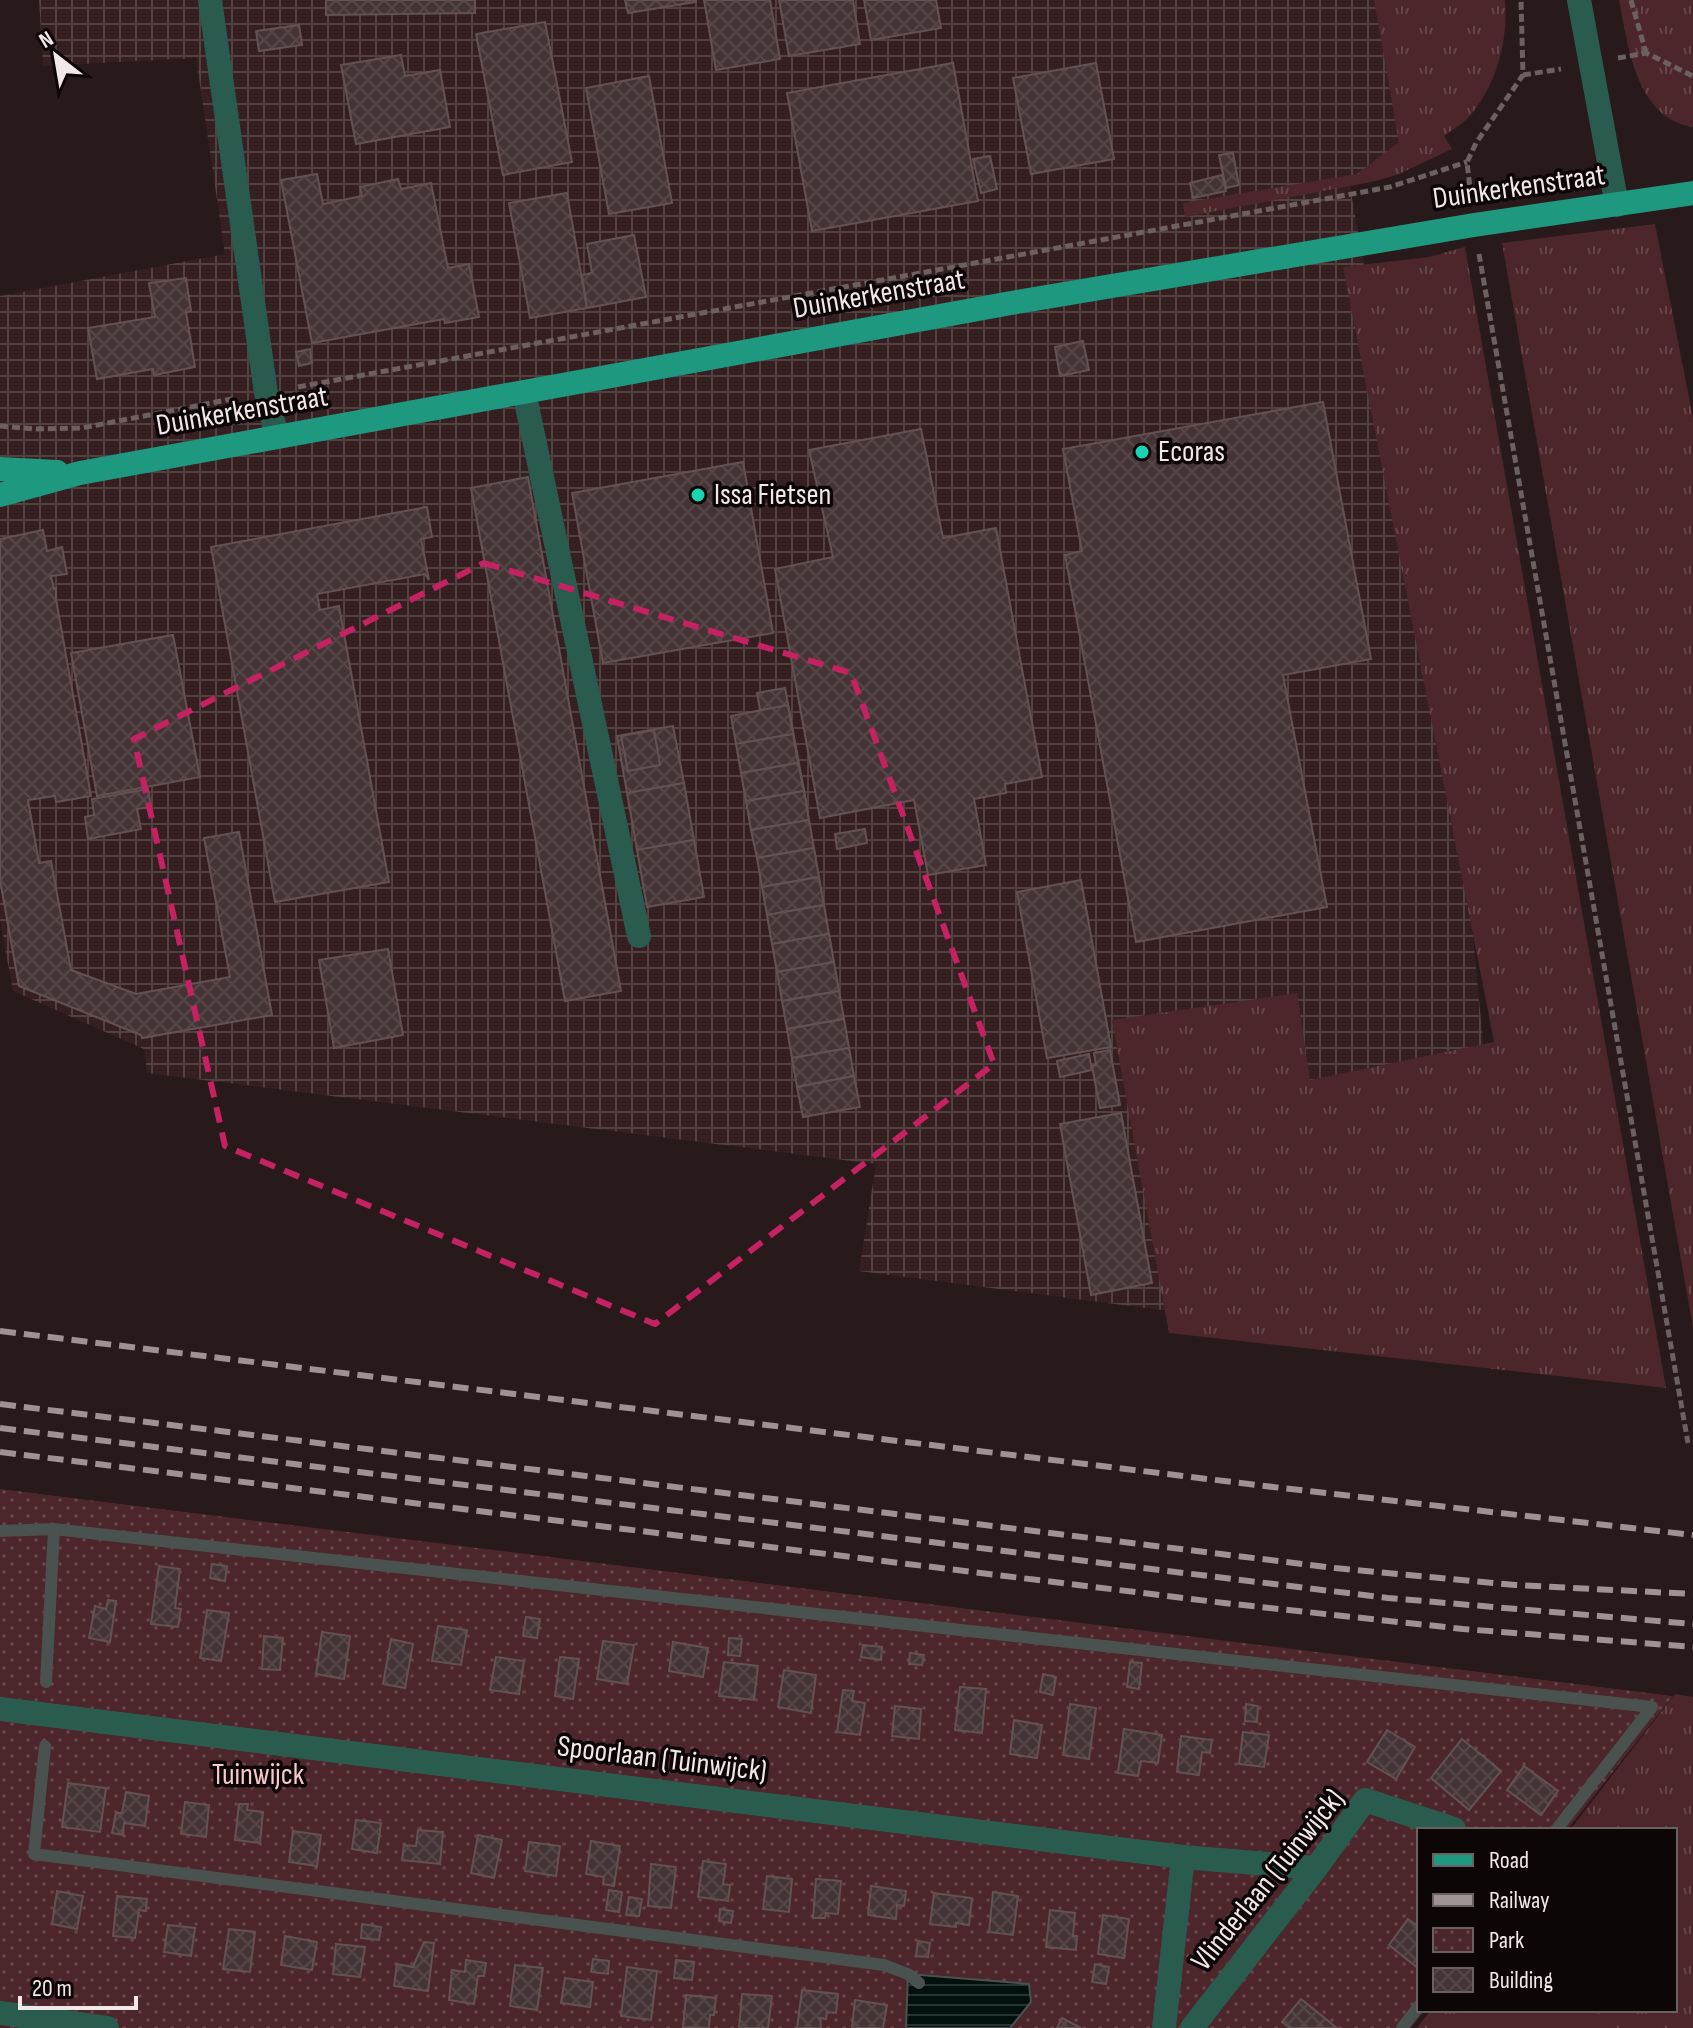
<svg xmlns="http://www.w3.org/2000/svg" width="1693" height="2028" font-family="'Sofia Sans Condensed',sans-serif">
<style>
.industrial{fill:url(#industrial-grid)}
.grass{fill:url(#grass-tufts)}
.park{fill:url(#park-dots)}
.pitch{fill:#4c262a}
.water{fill:url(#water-rules);stroke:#4a524f;stroke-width:2}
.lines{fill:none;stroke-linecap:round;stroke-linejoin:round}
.stream{stroke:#4a524f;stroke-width:12}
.building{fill:url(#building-cross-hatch);stroke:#645253;stroke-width:2}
.path{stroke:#6d6060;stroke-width:5;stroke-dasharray:8 4;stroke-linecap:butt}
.minor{stroke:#2a5b4f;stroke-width:24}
.major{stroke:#1f9880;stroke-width:24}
.rail{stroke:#9e9292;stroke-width:6;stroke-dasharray:16 8;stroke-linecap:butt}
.marked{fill:none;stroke:#c42262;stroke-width:6;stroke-dasharray:16 10;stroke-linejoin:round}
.poi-dot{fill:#17d5b3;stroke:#0c0607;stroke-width:3}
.labels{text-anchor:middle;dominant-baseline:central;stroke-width:7;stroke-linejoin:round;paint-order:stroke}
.street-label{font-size:30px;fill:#f3e8e8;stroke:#0c0607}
.poi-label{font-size:30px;fill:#f3e8e8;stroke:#0c0607;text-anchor:start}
.park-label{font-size:30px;fill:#fac8cb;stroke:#0c0607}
</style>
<defs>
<pattern id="industrial-grid" width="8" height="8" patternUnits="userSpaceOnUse" patternTransform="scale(2)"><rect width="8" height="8" fill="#351f21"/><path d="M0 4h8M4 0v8" fill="none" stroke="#534041"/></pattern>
<pattern id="grass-tufts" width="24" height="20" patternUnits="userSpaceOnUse" patternTransform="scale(2)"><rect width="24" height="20" fill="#4c262a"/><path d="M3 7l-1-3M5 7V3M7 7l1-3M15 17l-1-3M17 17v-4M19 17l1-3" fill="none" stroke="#664649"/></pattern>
<pattern id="park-dots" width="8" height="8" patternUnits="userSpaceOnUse" patternTransform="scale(2)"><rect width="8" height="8" fill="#4c262a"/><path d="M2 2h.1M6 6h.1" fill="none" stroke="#664649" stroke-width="1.8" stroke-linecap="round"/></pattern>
<pattern id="water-rules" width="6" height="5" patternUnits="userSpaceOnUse" patternTransform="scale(2)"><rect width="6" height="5" fill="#02110d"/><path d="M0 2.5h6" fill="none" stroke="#273430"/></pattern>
<pattern id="building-cross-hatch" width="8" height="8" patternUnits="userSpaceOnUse" patternTransform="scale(2)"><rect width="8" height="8" fill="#443435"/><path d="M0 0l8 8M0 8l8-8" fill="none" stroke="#564848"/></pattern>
</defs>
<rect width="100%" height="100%" fill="#28191a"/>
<polygon class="industrial" points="39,0 1381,0 1405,145 1349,181 1461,807 1512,1352 1372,1337 859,1271 876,1164 147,1073 144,1049 13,991 0,920 0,296 225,254 196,58 43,66"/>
<g class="grass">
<path d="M 1374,0 L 1505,0 C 1508,40 1498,80 1473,112 C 1466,122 1453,129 1444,136 L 1452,149 L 1399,174 L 1376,181 L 1185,217 L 1183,203 L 1357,174 L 1399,142 Z"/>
<path d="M 1619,0 L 1693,0 L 1693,127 C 1636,119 1628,45 1619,0 Z"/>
<polygon points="1655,224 1693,418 1693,1328 1502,243"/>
<polygon points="1465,247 1666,1388 1169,1333 1112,1020 1297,993 1310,1080 1494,1042 1343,267 1429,257"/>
<polygon points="1675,1694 1693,1697 1693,2028 1417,2028 1431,2010 1675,2010 1675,1830 1570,1830"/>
</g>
<polygon class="park" points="0,1489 1673,1696 1567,1830 1419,1830 1419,2010 1425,2010 1411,2028 0,2028"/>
<polygon class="pitch" points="1472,2010 1601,2010 1586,2028 1457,2028"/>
<polygon class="water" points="908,1974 1029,1984 1031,2002 1010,2028 906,2028"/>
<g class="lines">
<g class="stream">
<polyline points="0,1531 54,1529 1652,1707 1556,1830"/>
<polyline points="46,1682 54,1529"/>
<polyline points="45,1746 34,1854 884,1965 908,1974 919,1983"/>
<polyline points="1402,2028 1419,2006"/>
</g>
</g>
<g class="building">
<polygon points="326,0 475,0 475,13 326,15"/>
<polygon points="625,0 696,0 696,2 628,13"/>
<polygon points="704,0 770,0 780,59 716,70"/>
<polygon points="779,0 853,0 860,44 789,56"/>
<polygon points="864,0 936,0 941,28 871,40"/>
<polygon points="545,22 572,162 503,175 476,34"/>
<polygon points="299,25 302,45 259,51 256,31"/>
<polygon points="401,55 405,76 440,70 450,127 356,144 341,65"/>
<polygon points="953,63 978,201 812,231 787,93"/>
<polygon points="1096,63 1114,159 1031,174 1013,78"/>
<polygon points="649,76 672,203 609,214 586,88"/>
<polygon points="1233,153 1239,185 1226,188 1219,155"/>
<polygon points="990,156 997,189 981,193 973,159"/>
<polygon points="317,174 323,204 362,196 360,187 398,179 401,189 431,183 448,268 469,264 479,317 445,323 444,319 312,343 281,180"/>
<polygon points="1222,175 1226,191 1193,198 1190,183"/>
<polygon points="567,193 587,308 530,318 509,203"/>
<polygon points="634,235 646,297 587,308 582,275 592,273 587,244"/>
<polygon points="186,278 191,311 186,312 195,367 154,375 153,369 97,379 88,328 155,317 149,283"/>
<polygon points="1083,341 1089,370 1060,376 1055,347"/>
<polygon points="310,349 312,363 299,366 296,352"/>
<polygon points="1323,402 1371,659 1283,675 1327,907 1136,942 1065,555 1082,551 1063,449"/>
<polygon points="921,429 943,538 996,528 1042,777 1005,784 1006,793 974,799 986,865 928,875 914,800 820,818 775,569 833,557 809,450"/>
<polygon points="743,462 773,633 603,663 572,493"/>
<polygon points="528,477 621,991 565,1001 471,488"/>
<polygon points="427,507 432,537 421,539 429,580 425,574 317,594 320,610 339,606 389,882 275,902 211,547"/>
<polygon points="43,530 47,551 62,547 67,574 51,576 54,589 56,588 56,599 91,796 56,802 55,796 28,800 39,863 51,861 71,970 136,994 230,977 204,838 239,832 272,1015 142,1038 141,1035 19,986 0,880 0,539"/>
<polygon points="173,635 200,777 97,796 71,653"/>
<polygon points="785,688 806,801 777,806 757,693"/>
<polygon points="788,705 793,734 736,744 731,716"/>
<polygon points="673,726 684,783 627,793 617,736"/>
<polygon points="654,730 660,765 628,771 621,736"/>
<polygon points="793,734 798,763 741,773 736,744"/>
<polygon points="798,763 804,791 746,801 741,773"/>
<polygon points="684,783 694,840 637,850 627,793"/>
<polygon points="148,789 151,807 137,809 141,829 88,839 85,817 94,815 92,799"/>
<polygon points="804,791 809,820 751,830 746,801"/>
<polygon points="809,820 814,848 757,858 751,830"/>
<polygon points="865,829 867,843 837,849 835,834"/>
<polygon points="694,840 704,897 647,907 637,850"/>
<polygon points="814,848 819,877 762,887 757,858"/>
<polygon points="819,877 824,905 767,915 762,887"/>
<polygon points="1081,880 1111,1047 1047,1058 1017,892"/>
<polygon points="824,905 829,934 772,944 767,915"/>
<polygon points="829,934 834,962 777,972 772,944"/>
<polygon points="388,949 403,1035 334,1048 319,960"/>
<polygon points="834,962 839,991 782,1001 777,972"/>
<polygon points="839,991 844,1019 787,1029 782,1001"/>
<polygon points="844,1019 849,1048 792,1058 787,1029"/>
<polygon points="849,1048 854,1076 797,1087 792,1058"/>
<polygon points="1110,1050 1120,1105 1100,1108 1092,1066 1096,1065 1094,1053"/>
<polygon points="1089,1054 1092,1070 1060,1077 1057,1061"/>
<polygon points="854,1076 860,1107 803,1117 797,1087"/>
<polygon points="1121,1113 1152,1283 1091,1295 1060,1124"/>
<polygon points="212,1564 227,1566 225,1581 210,1578"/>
<polygon points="159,1566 180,1569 175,1608 181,1609 178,1627 151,1624"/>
<polygon points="108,1600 116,1601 110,1642 89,1638 95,1606 106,1609"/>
<polygon points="207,1610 229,1613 221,1661 200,1658"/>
<polygon points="526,1617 540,1619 537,1638 523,1636"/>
<polygon points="438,1626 467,1630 461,1665 432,1661"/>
<polygon points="322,1632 350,1636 344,1679 316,1674"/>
<polygon points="264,1636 283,1638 280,1670 262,1669"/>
<polygon points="729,1638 742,1639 740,1656 728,1655"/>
<polygon points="391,1639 413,1644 405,1688 383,1684"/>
<polygon points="603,1641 634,1645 627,1684 597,1679"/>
<polygon points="673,1642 708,1648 703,1677 669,1671"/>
<polygon points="863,1645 882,1647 881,1660 861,1657"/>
<polygon points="910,1653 924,1655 922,1665 909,1664"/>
<polygon points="496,1657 524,1661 519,1694 490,1690"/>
<polygon points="560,1657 579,1659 573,1699 555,1696"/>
<polygon points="724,1662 758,1666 754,1700 719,1696"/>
<polygon points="1130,1662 1142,1663 1139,1689 1127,1687"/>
<polygon points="784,1670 816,1675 811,1713 778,1707"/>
<polygon points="1043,1674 1056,1677 1053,1695 1040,1692"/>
<polygon points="960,1687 986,1689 982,1733 955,1730"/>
<polygon points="843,1690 854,1691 852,1701 865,1703 860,1735 837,1732"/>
<polygon points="1070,1704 1096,1708 1089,1759 1063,1755"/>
<polygon points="1246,1704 1258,1706 1257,1722 1245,1721"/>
<polygon points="895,1706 921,1709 919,1739 892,1736"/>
<polygon points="1014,1720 1042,1725 1037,1758 1010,1754"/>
<polygon points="1124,1729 1162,1735 1158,1763 1141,1761 1138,1776 1118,1773"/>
<polygon points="1387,1730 1415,1747 1396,1779 1367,1762"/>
<polygon points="1243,1732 1269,1735 1264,1767 1239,1764"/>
<polygon points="1181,1736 1212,1740 1210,1753 1202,1752 1199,1775 1177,1772"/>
<polygon points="1462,1739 1501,1771 1469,1810 1431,1778"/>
<polygon points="1524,1766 1558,1791 1541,1815 1507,1790"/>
<polygon points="68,1783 106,1788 100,1832 62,1827"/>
<polygon points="126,1792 149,1796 145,1826 124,1823 123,1835 112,1833 116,1813 122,1813"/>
<polygon points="185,1802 209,1805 206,1837 181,1834"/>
<polygon points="239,1804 248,1804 247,1810 263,1812 260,1843 235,1840"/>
<polygon points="356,1820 381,1823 377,1853 352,1849"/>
<polygon points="418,1830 443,1832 440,1864 402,1860 404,1845 416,1846"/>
<polygon points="293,1831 321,1835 317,1866 289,1862"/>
<polygon points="478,1835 502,1840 494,1878 471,1873"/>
<polygon points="591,1841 620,1846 614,1886 603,1884 604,1877 586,1874"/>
<polygon points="529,1842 560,1846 556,1876 525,1871"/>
<polygon points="703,1861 726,1864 723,1884 730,1885 728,1901 698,1897"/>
<polygon points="651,1864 676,1867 671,1908 648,1906"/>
<polygon points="767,1876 792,1879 789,1912 763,1909"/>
<polygon points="816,1879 841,1881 838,1914 826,1913 825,1918 813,1918"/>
<polygon points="871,1886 906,1891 904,1906 897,1905 896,1919 868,1915"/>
<polygon points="609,1890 622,1892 619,1912 606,1910"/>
<polygon points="57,1891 83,1896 77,1929 52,1924"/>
<polygon points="993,1892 1018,1896 1013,1935 989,1932"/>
<polygon points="934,1893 972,1898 969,1925 956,1923 956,1927 930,1924"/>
<polygon points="117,1896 147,1899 146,1911 139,1910 135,1938 113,1936"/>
<polygon points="629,1897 642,1899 639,1916 626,1915"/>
<polygon points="720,1909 733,1911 731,1923 719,1921"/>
<polygon points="1050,1910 1075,1913 1073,1936 1077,1936 1076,1950 1046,1947"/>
<polygon points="1103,1915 1129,1919 1124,1958 1098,1954"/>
<polygon points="1408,1919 1419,1927 1419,1969 1389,1945"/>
<polygon points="362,1924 381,1927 379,1940 361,1938"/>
<polygon points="168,1925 195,1928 191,1956 164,1952"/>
<polygon points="229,1929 255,1932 250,1972 223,1969"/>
<polygon points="285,1936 317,1942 312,1970 281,1965"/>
<polygon points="918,1941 930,1943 928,1957 916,1956"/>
<polygon points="424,1942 434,1943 428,1991 394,1986 397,1964 413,1967"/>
<polygon points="336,1944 365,1947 360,1977 333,1974"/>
<polygon points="593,1959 609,1961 608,1974 591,1972"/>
<polygon points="466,1960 486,1963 484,1976 478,1976 474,2004 449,2000 452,1970 465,1972"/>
<polygon points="676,1960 694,1962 692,1980 674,1978"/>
<polygon points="1095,1964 1109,1967 1106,1984 1092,1982"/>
<polygon points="515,1965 543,1968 537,2010 510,2006"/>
<polygon points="627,1967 657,1971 651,2020 621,2016"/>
<polygon points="565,1978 593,1982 590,2007 561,2003"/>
<polygon points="802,1990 838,1994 836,2013 827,2012 826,2019 820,2018 821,2028 797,2028"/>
<polygon points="742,1994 772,1996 768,2028 739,2028"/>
<polygon points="686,1995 716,1998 714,2015 710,2015 709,2028 683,2027"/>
<polygon points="1301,1999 1337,2028 1290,2028 1282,2022"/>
<polygon points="855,2000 887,2005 883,2028 852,2028"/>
<polygon points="1062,2018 1081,2028 1057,2028"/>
</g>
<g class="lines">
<g class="path">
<polyline points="1631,0 1646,53"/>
<polyline points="1618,58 1646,53 1693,76"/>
<polyline points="1523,75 1561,69"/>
<polyline points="1471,197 1467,162 1476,143 1523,75 1521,0"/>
<polyline points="1479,254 1688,1443"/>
<polyline points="298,387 1390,187 1467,162"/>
<polyline points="0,426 36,429 82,428 237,398"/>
</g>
<g class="minor">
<polyline points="210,0 266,393 277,437"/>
<polyline points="1579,0 1617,205"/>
<polyline points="524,392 639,936"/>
<polyline points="0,1709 1183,1857 1316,1868"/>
<polyline points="0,2013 107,2028"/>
<polyline points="1164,2028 1183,1857"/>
<polyline points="1192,2028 1316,1868 1365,1800 1454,1829"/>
</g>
<g class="major">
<polyline points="0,469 57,472"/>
<polyline points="0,495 80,473 1011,303 1474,225 1693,193"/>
</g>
<g class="rail">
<polyline points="0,1331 1273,1487 1693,1535"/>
<polyline points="0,1404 1335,1568 1515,1585 1693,1594"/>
<polyline points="0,1428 1388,1598 1693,1624"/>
<polyline points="0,1452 1224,1603 1463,1629 1693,1647"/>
</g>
</g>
<path class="marked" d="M 484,563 L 851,673 L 994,1064 L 655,1324 L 225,1146 L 134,739 Z"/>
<g class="poi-dot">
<circle cx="1142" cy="452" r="8"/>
<circle cx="698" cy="495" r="8"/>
</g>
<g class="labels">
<g class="street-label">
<text transform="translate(1519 187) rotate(-8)">Duinkerkenstraat</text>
<text transform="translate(879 294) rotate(-10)">Duinkerkenstraat</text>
<text transform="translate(242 411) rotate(-10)">Duinkerkenstraat</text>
<text transform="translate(662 1759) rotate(7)">Spoorlaan (Tuinwijck)</text>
<text transform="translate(1268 1880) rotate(-51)">Vlinderlaan (Tuinwijck)</text>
</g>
<g class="poi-label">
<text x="1158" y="452">Ecoras</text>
<text x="714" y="495">Issa Fietsen</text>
</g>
<g class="park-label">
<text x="258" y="1775">Tuinwijck</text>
</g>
</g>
<rect x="1417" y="1828" width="260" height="184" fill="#0c0607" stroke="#686061" stroke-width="2"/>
<rect x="1433" y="1854" width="40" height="12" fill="#1f9880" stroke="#686061" stroke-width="2"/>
<text x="1489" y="1868" font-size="24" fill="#f3e8e8">Road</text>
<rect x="1433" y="1894" width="40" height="12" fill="#9e9292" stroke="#686061" stroke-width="2"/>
<text x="1489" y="1908" font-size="24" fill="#f3e8e8">Railway</text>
<rect x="1433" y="1928" width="40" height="24" fill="url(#park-dots)" stroke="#686061" stroke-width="2"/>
<text x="1489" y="1948" font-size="24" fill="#f3e8e8">Park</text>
<rect x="1433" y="1968" width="40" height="24" fill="url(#building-cross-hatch)" stroke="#686061" stroke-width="2"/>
<text x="1489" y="1988" font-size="24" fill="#f3e8e8">Building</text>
<g transform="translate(56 56) rotate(329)" stroke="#0c0607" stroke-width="6" paint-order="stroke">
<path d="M0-6L14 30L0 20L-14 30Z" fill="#f3e8e8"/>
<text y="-12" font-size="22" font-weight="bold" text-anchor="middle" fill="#f3e8e8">N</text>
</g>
<path d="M20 1996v12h116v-12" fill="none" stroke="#f3e8e8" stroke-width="4"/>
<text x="32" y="1996" font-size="24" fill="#f3e8e8" stroke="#0c0607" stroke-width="6" paint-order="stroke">20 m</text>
</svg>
